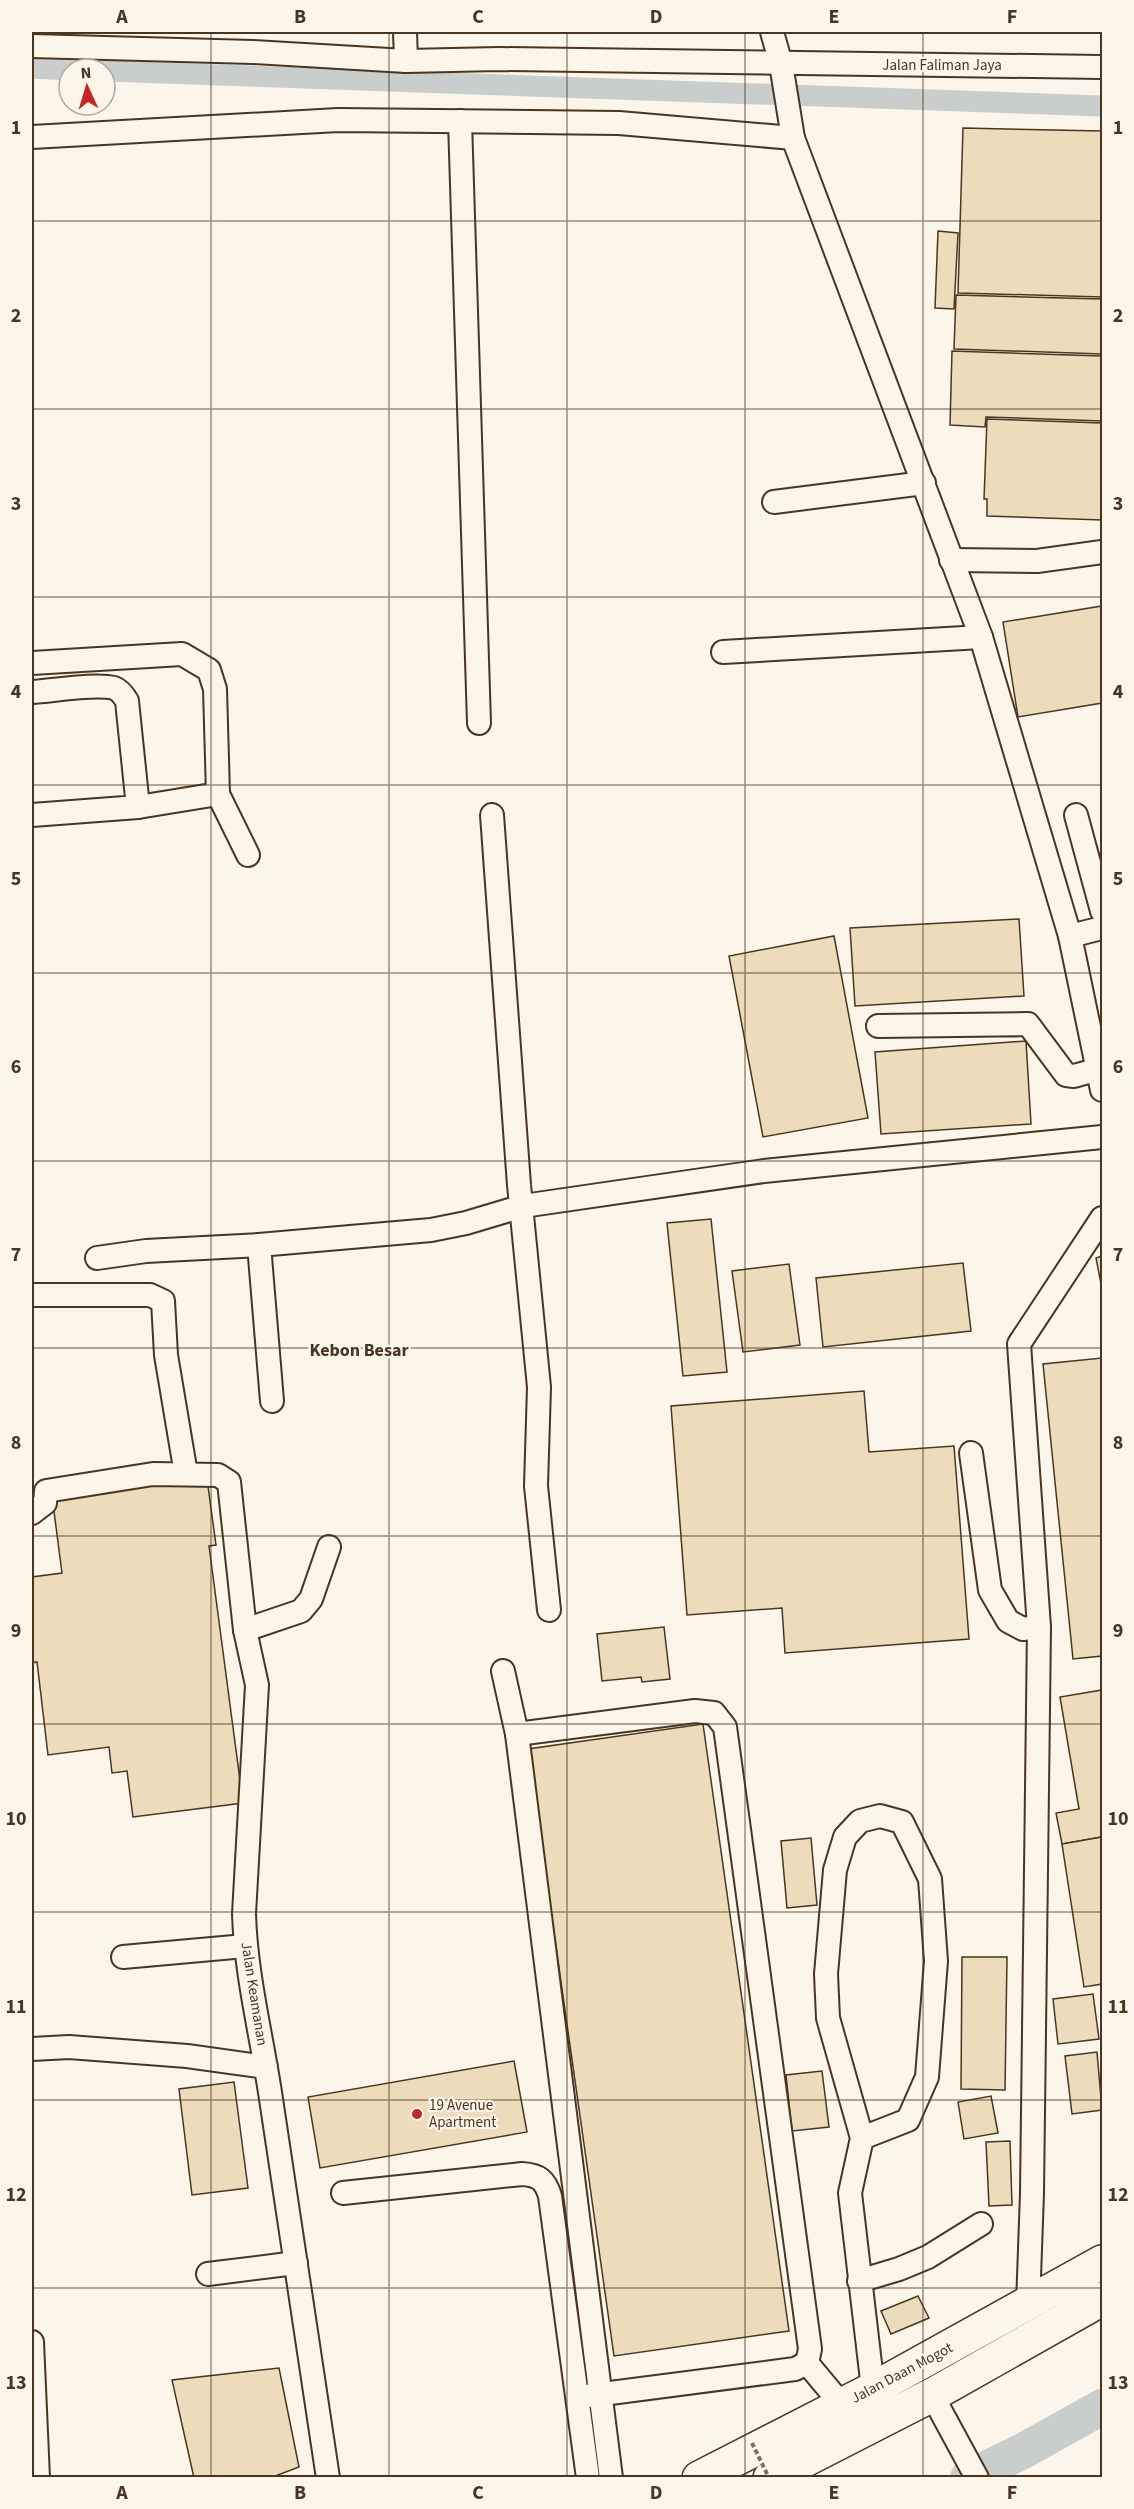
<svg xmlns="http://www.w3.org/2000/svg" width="1134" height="2509" font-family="'Source Sans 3',sans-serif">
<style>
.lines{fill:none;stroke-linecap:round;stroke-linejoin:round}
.canal{stroke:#c9cecd;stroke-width:21}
.river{stroke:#c9cecd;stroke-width:36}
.building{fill:#ecdcbc;stroke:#4a3520;stroke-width:1.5}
.minor-casing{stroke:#4a3520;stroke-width:26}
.highway-casing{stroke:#4a3520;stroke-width:36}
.minor{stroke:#fbf6e9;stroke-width:22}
.highway{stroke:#fbf6e9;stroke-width:33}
.path-bridge{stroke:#7f6f5c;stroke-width:4;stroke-dasharray:4.5 3;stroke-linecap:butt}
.grid{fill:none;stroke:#4a3520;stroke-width:1.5;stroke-opacity:0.55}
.poi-dot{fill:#c62828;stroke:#fbf6e9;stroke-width:2}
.labels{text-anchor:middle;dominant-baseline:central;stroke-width:4.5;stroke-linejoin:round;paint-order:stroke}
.street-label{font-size:15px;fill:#4a3520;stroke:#fbf6e9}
.poi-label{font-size:15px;fill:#4a3520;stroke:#fbf6e9;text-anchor:start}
.quarter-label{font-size:18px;font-weight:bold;fill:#4a3520;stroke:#fbf6e9}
.neatline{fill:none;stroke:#4a3520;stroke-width:2}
.grid-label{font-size:20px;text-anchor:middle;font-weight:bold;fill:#4a3520}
</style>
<rect width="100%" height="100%" fill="#fbf6e9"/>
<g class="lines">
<g class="canal">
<polyline points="32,68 69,70"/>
<polyline points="105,71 1102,106"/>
</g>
<polyline class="river" points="968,2478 1021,2452 1102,2407"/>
</g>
<g class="building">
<polygon points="963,128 1102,131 1102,297 958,293"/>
<polygon points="938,231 958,233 954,309 935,308"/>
<polygon points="956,295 1102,299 1102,354 954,349"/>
<polygon points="952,351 1102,356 1102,421 986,417 985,427 950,425"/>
<polygon points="987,419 1102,423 1102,520 987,516 987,499 984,499"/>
<polygon points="1102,606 1102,703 1018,717 1003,622"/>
<polygon points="1019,919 1024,996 855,1006 850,928"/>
<polygon points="834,936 868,1118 763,1137 729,956"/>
<polygon points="1026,1041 1031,1124 881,1134 875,1052"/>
<polygon points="711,1219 727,1372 683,1376 667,1223"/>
<polygon points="1102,1256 1102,1289 1096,1258"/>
<polygon points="963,1263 971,1331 823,1347 816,1278"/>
<polygon points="789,1264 800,1345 743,1352 732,1271"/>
<polygon points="1102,1358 1102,1656 1073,1659 1043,1364"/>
<polygon points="864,1391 869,1452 954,1446 969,1639 785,1653 782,1608 687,1615 671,1406"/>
<polygon points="207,1479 216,1545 209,1546 243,1803 133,1817 127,1771 112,1773 109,1747 48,1755 37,1662 32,1663 32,1577 62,1573 52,1496"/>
<polygon points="664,1627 670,1679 642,1682 641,1677 602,1681 597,1634"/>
<polygon points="1102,1690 1102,1837 1062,1844 1056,1813 1079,1809 1060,1697"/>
<polygon points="703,1724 789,2331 614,2356 528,1749"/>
<polygon points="1102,1837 1102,1984 1084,1987 1062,1844"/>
<polygon points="811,1838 817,1905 787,1908 781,1841"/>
<polygon points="962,1957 1007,1957 1005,2090 961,2089"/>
<polygon points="1093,1994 1099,2039 1058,2044 1053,1999"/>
<polygon points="1097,2052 1102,2110 1072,2114 1065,2056"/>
<polygon points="514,2061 527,2132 320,2168 308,2097"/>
<polygon points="822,2071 829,2127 792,2131 786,2075"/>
<polygon points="234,2082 248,2188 192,2195 179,2089"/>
<polygon points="991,2096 998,2133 964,2139 958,2102"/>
<polygon points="1010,2141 1012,2205 989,2206 986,2142"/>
<polygon points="918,2296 929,2318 891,2334 881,2311"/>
<polygon points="279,2368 299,2467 270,2478 194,2478 172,2380"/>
</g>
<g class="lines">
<g class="minor-casing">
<g id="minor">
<polyline points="405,32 406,61"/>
<polyline points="772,32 781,64 793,138 981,637 1070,936 1102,1090"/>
<polyline points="32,46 253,52 406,61 499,59 1102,67"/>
<polyline points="460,121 479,723"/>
<polyline points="32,137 338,120 619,123 793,138"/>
<polyline points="774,502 924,483"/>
<polyline points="951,560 1037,561 1102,552"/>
<polyline points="723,652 981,637"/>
<polyline points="32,663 182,654 209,670 215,689 218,794 248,855"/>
<path d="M 32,692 C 52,691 95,683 114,688 C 120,690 124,696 127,701 L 138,807 L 32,815"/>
<polyline points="138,807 218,794"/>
<polyline points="492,815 519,1185 539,1387 536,1486 549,1610"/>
<polyline points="1076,815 1102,911"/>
<polyline points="1070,936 1102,928"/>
<polyline points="878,1026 1028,1024 1066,1075 1074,1076 1099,1069"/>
<polyline points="259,1245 272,1401"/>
<polyline points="97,1258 146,1251 259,1245 431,1230 466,1223 523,1206 764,1171 1102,1137"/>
<polyline points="32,1295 150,1295 163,1301 166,1355 186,1474"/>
<polyline points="971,1453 990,1590 1008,1621 1023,1629 1039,1627"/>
<path d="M 32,1513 L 45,1503 L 46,1491 L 153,1474 L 218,1475 L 229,1482 L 245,1630 L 257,1685 L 244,1914 C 246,1977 262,2037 271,2099 C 290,2225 309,2351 328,2478"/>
<polyline points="245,1630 301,1611 311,1599 329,1547"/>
<polyline points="503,1671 517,1734 611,2478"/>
<polyline points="517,1734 695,1711 714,1713 725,1727 810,2349 807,2363"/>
<polyline points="123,1957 245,1946"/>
<polyline points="32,2049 69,2047 187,2056 266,2067"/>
<polyline points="862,2138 828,2018 826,1974 835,1870 845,1837 860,1821 880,1816 902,1822 930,1879 936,1961 927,2077 908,2120 862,2138 850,2193 873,2389"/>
<path d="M 343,2193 L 522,2174 C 539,2175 545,2180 550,2196 L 588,2478"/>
<polyline points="208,2274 296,2263"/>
<polyline points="859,2281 899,2269 928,2257 981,2224"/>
<polyline points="1028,2305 1032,2193 1039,1627 1019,1344 1102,1218"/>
<polyline points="32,2342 38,2478"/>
<polyline points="807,2363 842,2405"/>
<polyline points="932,2395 977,2478"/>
<polyline points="587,2396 795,2369 807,2363"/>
</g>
</g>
<g class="highway-casing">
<g id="highway">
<polyline points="699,2478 873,2389 1102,2262"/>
<polyline points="770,2478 932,2395 1102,2299"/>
</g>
</g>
<use href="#minor" class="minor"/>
<use href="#highway" class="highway"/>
<polyline class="path-bridge" points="752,2443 769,2478"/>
</g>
<path class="grid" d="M 211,32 L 211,2478M 389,32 L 389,2478M 567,32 L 567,2478M 745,32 L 745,2478M 923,32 L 923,2478M 32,221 L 1102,221M 32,409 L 1102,409M 32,597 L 1102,597M 32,785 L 1102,785M 32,973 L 1102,973M 32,1161 L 1102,1161M 32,1348 L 1102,1348M 32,1536 L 1102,1536M 32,1724 L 1102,1724M 32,1912 L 1102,1912M 32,2100 L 1102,2100M 32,2288 L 1102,2288"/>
<circle class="poi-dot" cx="417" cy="2114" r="6"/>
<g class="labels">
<g class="street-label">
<text x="942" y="65">Jalan Faliman Jaya</text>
<text transform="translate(254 1994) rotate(81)">Jalan Keamanan</text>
<text transform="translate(902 2373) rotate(-28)">Jalan Daan Mogot</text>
</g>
<g class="poi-label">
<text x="429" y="2105">19 Avenue<tspan x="429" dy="17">Apartment</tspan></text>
</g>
<g class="quarter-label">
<text x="359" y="1350">Kebon Besar</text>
</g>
</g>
<rect width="1134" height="2509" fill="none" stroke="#fbf6e9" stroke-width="66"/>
<g transform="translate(87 87) rotate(356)"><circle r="28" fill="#fbf6e9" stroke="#b4a999" stroke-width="1.5"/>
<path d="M0-4.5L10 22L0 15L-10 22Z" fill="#c62828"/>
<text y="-9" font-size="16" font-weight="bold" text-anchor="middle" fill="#4a3520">N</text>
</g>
<rect x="33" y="33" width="1068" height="2443" class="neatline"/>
<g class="grid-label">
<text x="122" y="23">A</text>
<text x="300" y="23">B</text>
<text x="478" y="23">C</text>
<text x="656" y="23">D</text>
<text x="834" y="23">E</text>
<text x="1012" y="23">F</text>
<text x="16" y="134">1</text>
<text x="1118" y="134">1</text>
<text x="16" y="322">2</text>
<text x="1118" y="322">2</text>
<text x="16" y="510">3</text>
<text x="1118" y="510">3</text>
<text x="16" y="698">4</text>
<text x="1118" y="698">4</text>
<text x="16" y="885">5</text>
<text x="1118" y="885">5</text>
<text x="16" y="1073">6</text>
<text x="1118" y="1073">6</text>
<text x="16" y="1261">7</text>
<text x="1118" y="1261">7</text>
<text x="16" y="1449">8</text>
<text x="1118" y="1449">8</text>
<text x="16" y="1637">9</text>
<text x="1118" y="1637">9</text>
<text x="16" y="1825">10</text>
<text x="1118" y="1825">10</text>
<text x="16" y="2013">11</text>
<text x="1118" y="2013">11</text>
<text x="16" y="2201">12</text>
<text x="1118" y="2201">12</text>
<text x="16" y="2389">13</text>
<text x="1118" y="2389">13</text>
<text x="122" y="2499">A</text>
<text x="300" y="2499">B</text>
<text x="478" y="2499">C</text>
<text x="656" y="2499">D</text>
<text x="834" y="2499">E</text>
<text x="1012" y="2499">F</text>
</g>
</svg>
